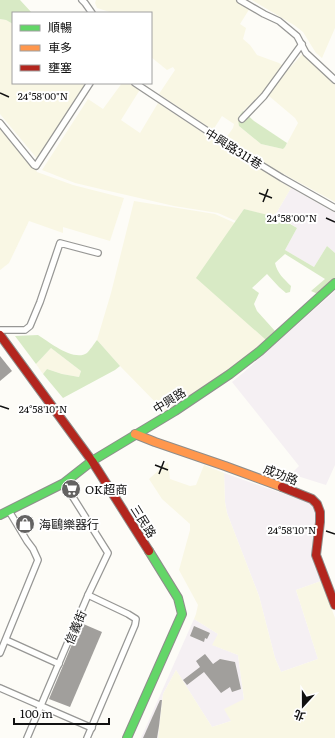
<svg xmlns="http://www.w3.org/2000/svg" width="335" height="738" font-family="Literata,'Noto Sans TC',serif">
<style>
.industrial{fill:#f5f0f3}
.farmland{fill:#f9f7e4;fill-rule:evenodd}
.forest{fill:#d8eac5}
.building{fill:#a19f9c}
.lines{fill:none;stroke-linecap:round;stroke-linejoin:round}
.street-casing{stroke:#979795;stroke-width:8}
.fast-casing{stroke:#8e8d8b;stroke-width:10}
.slow-casing{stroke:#8e8d8b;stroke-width:10}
.jam-casing{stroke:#8e8d8b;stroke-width:10}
.street{stroke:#fffffe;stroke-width:5.5}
.fast{stroke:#63d668;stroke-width:8}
.slow{stroke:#ff974d;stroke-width:8}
.jam{stroke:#b3261e;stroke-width:8}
.ticks{fill:none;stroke:#111;stroke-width:1.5}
.labels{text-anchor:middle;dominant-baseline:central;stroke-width:4;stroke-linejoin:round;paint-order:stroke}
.street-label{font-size:12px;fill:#111;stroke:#fff}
.poi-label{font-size:12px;fill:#111;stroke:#fff;text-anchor:start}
.ticks-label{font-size:10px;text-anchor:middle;fill:#111;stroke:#fff;stroke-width:4;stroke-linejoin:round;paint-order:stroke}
</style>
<rect width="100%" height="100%" fill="#fdfcf7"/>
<g class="industrial">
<polygon points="291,188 335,213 335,253 327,246 314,267 285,250 297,228 287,221 280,218 274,217"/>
<polygon points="335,291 335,465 326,485 291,474 299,466 232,382 243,373"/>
<polygon points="224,473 313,504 318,511 313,553 314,565 321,581 296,590 318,659 281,672 275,658 259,596 227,513 225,502"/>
<polygon points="194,619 218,634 213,645 238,655 244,700 231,721 212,727 176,670 163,694 158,738 141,738"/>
</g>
<g class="farmland">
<path d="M 96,0 L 239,0 L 250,8 L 240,24 L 246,28 L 243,39 L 250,45 L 257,55 L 279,63 L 288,70 L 305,51 L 335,81 L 335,202 L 271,167 L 226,138 L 233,128 L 234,124 L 222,116 L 213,130 L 159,94 L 175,70 L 173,67 L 167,70 L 151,57 L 151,13 L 113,13 L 97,8 L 95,3 ZM 261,94 L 269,96 L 295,118 L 298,123 L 285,147 L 283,149 L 261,144 L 239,126 L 239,115 Z"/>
<polygon points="252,0 335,0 335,28 322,58 316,53 303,32 294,25 267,9"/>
<polygon points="0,19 6,20 13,24 13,83 86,83 89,85 40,162 0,114"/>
<polygon points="122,83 132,83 141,88 121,120 140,133 158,103 214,140 291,188 274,217 244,209 236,221 218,213 174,206 109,191 75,183 42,170 88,99 103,109"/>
<polygon points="0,122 12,137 37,172 73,185 124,198 110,241 63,227 63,233 29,221 9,263 0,270"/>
<polygon points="134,201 215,214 235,223 197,278 266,340 241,361 171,408 164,411 120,366 97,340 111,293"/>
<polygon points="51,348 81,371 79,377 62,374 47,369 43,374 36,364"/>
<polygon points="168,462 170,479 190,486 196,485 204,465 224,473 225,502 227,513 259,596 275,658 281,672 318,659 296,590 321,581 335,618 335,738 158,738 163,694 176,670 212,727 231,721 224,709 244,699 238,655 212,645 218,634 194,619 196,614 198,605 179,570 190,530 190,524 162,499 149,479"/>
</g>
<g class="forest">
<polygon points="0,0 20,0 32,13 13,13 13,24 6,20 0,19"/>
<path d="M 243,111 L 254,121 L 287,143 L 285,147 L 283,149 L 261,144 L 239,126 C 238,120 238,116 243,111 Z"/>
<path d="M 244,209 L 280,218 L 297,228 L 285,250 L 314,267 L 327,246 L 335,253 L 335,279 L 318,294 L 311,291 L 325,279 L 285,254 L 275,263 C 277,273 284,279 291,286 L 290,292 L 286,293 L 279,287 L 267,274 L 252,288 L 259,293 L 254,304 L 257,311 L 275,331 L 266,340 L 196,278 Z"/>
<path d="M 38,335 C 49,342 74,362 87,353 C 90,350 94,344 97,340 L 120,366 L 115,370 L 63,398 L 43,374 L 47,369 L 62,374 L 79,377 L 81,371 L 51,348 L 36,364 L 15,336 Z"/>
</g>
<g class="building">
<polygon points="0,356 12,371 0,381"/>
<polygon points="81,623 102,632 70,707 49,699"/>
<polygon points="194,626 210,633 207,639 205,638 204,642 190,636"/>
<polygon points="205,654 213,664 220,659 235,662 241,689 232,692 230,687 221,693 204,672 187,685 183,680 200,667 196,661"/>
<polygon points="160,700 162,700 159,726 157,738 143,738"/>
</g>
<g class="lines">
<g class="street-casing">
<g id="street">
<polyline points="82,0 85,3 92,13"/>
<polyline points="240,0 264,14 279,21 297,36 306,53 335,80"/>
<polyline points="135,83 230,146 282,178 335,208"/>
<polyline points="242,119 264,96 302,44"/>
<polyline points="0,123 34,165 36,166 90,83"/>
<polyline points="0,330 25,330 30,326 40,302 60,243 98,253"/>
<polyline points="6,640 59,664"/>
<polyline points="0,653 38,560 33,549 27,541 9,511"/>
<polyline points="0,688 92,728"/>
<polyline points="27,738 88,595 108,553 64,483"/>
<polyline points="87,738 135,625 136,619 128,614 88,595"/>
</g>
</g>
<g class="fast-casing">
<g id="fast">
<polyline points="0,515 64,483 92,461 175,411 230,374 260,351 335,283"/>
<polyline points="127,738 182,614 178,598 149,551"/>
</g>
</g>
<g class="slow-casing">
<polyline id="slow" points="135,434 155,442 225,466 282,487"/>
</g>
<g class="jam-casing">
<g id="jam">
<polyline points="0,335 92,461 149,551"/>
<polyline points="282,487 312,499 317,504 320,512 320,522 316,555 335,605"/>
</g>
</g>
<use href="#street" class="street"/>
<use href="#fast" class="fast"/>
<use href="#slow" class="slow"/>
<use href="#jam" class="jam"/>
</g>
<path class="ticks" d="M 0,93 L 9,97M 259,193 L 272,198M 263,202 L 268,189M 326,218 L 335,222M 0,406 L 9,409M 155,465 L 168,470M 159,474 L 164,461M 326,531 L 335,534"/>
<defs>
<g id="supermarket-disc" transform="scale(1)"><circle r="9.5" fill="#646362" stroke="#fff"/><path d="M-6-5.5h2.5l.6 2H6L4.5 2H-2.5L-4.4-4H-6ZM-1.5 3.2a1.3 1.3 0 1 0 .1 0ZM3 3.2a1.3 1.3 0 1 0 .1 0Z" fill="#fff"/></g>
<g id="shop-disc" transform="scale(1)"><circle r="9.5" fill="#646362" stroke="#fff"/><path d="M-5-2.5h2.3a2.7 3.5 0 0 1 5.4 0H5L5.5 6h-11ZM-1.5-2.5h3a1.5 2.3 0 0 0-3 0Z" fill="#fff"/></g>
</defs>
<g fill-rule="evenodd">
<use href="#supermarket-disc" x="71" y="489"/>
<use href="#shop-disc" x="25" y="524"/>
</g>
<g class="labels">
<g class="street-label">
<text transform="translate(234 148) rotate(32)">中興路311巷</text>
<text transform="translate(169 400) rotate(-32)">中興路</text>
<text transform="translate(281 474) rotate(21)">成功路</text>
<text transform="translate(144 521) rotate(58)">三民路</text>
<text transform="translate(75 627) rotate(-67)">信義街</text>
</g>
<g class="poi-label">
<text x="85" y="489">OK超商</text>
<text x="39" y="524">海鷗樂器行</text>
</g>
</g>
<g class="ticks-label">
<text x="43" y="100">24°58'00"N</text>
<text x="292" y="222">24°58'00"N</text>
<text x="43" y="413">24°58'10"N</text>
<text x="292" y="534">24°58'10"N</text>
</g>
<rect x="12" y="12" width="140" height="72" fill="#ffffff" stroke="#a0a0a0"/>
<rect x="20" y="25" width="20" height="6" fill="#63d668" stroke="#a0a0a0"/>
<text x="48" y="32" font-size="12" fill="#111111">順暢</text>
<rect x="20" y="45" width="20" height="6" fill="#ff974d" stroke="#a0a0a0"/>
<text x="48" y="52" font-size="12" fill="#111111">車多</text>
<rect x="20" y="65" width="20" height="6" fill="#b3261e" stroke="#a0a0a0"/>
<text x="48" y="72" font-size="12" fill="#111111">壅塞</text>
<g transform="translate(303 706) rotate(201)" stroke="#ffffff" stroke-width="3" paint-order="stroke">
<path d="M0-3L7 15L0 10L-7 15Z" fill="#111111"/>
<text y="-6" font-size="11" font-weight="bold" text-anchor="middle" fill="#111111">北</text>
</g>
<path d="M14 718v6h95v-6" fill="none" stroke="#111111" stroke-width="2"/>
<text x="20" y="718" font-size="12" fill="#111111" stroke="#ffffff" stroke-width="3" paint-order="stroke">100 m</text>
</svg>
